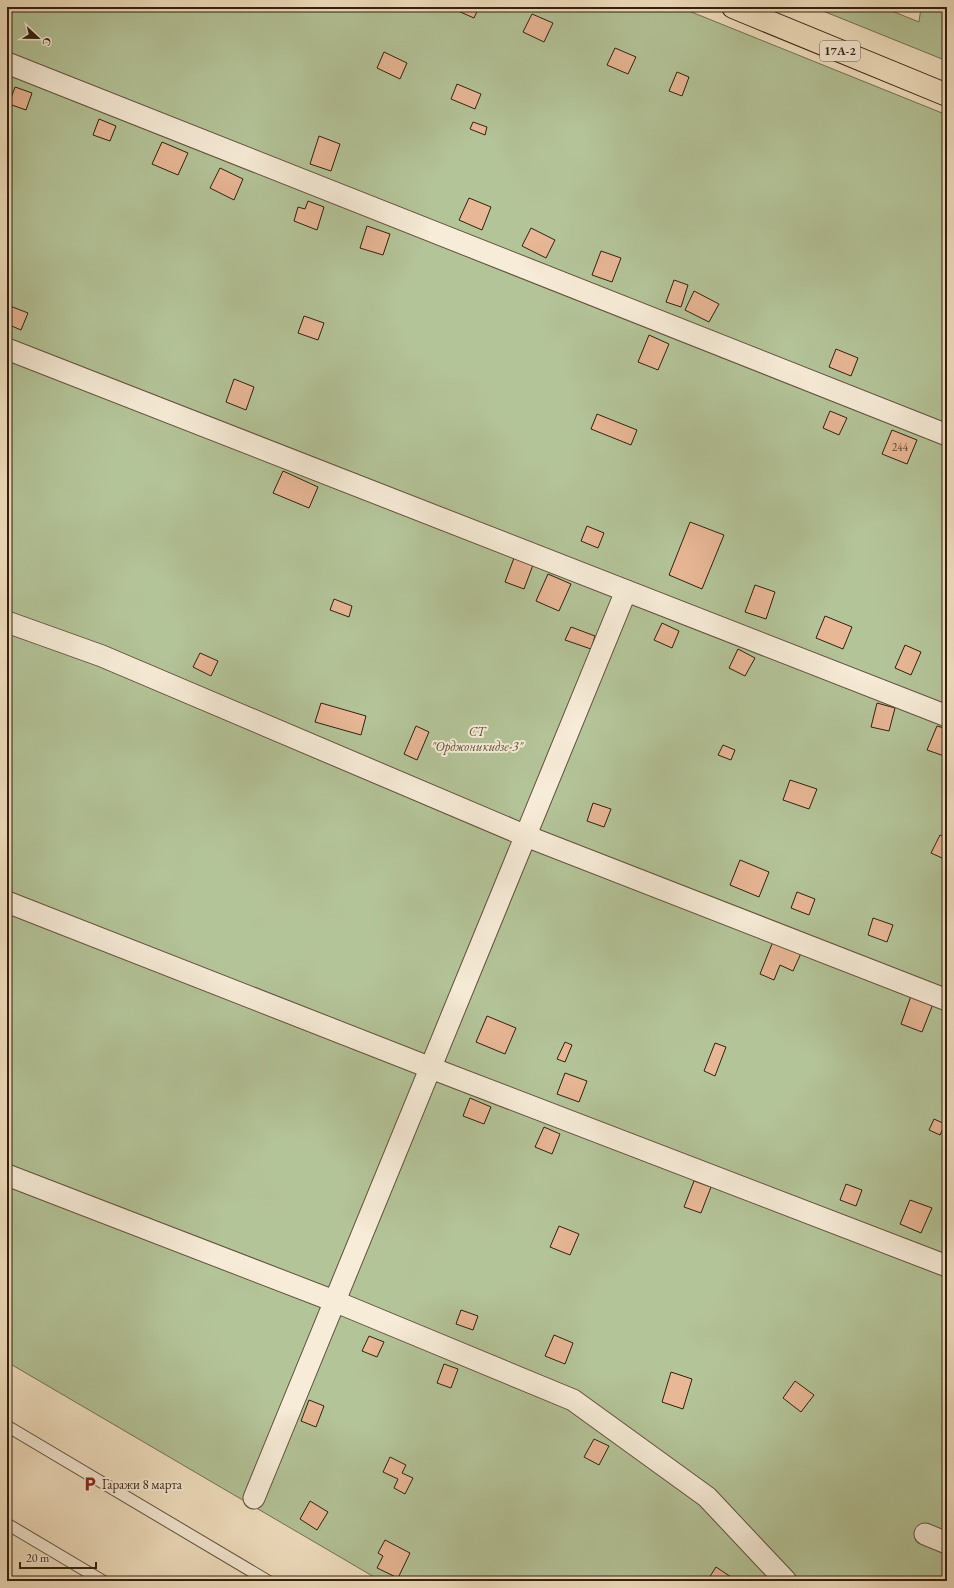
<svg xmlns="http://www.w3.org/2000/svg" width="954" height="1588" font-family="'EB Garamond',serif">
<style>
.green{fill:#b4c499;stroke:#737253}
.building{fill:#e8b796;stroke:#321f0d}
.lines{fill:none;stroke-linecap:round;stroke-linejoin:round}
.lane-casing{stroke:#62503a;stroke-width:13}
.street-casing{stroke:#62503a;stroke-width:23}
.primary-casing{stroke:#321f0d;stroke-width:24}
.lane{stroke:#f7ecd8;stroke-width:11}
.street{stroke:#f7ecd8;stroke-width:21}
.primary{stroke:#f3e2c3;stroke-width:22}
.labels{text-anchor:middle;dominant-baseline:central;stroke-width:4;stroke-linejoin:round;paint-order:stroke}
.number-label{font-size:11px;fill:#60452f}
.shield{fill:#f7ecd8;stroke:#6d5c4a;stroke-width:1}
.shield-label{font-size:12px;font-weight:bold;fill:#321f0d}
.park-label{font-size:13px;font-style:italic;fill:#595137;stroke:#f7ecd8}
.poi-label{font-size:13px;fill:#321f0d;stroke:#f7ecd8;text-anchor:start}
</style>
<rect width="100%" height="100%" fill="#f3e2c3"/>
<filter id="stains"><feTurbulence type="fractalNoise" baseFrequency=".005" numOctaves="4"/><feColorMatrix values="0 0 0 0 .2 0 0 0 0 .09 0 0 0 0 .02 0 0 0 .5 -.17"/></filter>
<radialGradient id="worn" r=".72"><stop offset=".6" stop-color="#630" stop-opacity="0"/><stop offset="1" stop-color="#630" stop-opacity=".3"/></radialGradient>
<g class="green">
<polygon points="7,7 679,7 947,115 947,1581 381,1581 7,1362"/>
<polygon points="813,7 882,7 919,22 921,7 947,7 947,61"/>
</g>
<g class="building">
<polygon points="459,7 479,7 474,18 458,11"/>
<polygon points="532,14 553,23 544,42 523,32"/>
<polygon points="615,48 636,57 628,74 607,65"/>
<polygon points="384,52 407,63 400,79 377,68"/>
<polygon points="677,72 689,77 682,96 669,91"/>
<polygon points="457,84 481,94 475,109 451,99"/>
<polygon points="15,87 32,93 26,110 9,104"/>
<polygon points="99,119 116,126 110,141 93,135"/>
<polygon points="473,122 487,127 485,135 470,129"/>
<polygon points="319,136 340,144 331,171 310,164"/>
<polygon points="162,142 188,153 178,175 152,164"/>
<polygon points="220,168 243,179 234,200 210,188"/>
<polygon points="469,198 491,207 482,230 459,220"/>
<polygon points="308,201 324,207 317,230 294,221 298,207 305,209"/>
<polygon points="367,226 390,234 383,255 360,248"/>
<polygon points="531,228 555,240 546,258 522,246"/>
<polygon points="601,251 621,258 612,282 592,275"/>
<polygon points="674,280 688,285 681,307 666,302"/>
<polygon points="694,291 719,304 709,322 685,310"/>
<polygon points="10,306 28,313 21,330 7,324 7,314"/>
<polygon points="304,316 324,323 318,340 298,333"/>
<polygon points="649,335 669,344 658,370 638,362"/>
<polygon points="836,349 858,358 851,376 829,367"/>
<polygon points="234,379 254,387 246,410 226,402"/>
<polygon points="830,411 847,418 839,435 823,428"/>
<polygon points="597,414 637,430 631,445 591,429"/>
<polygon points="892,430 917,440 907,464 882,454"/>
<polygon points="283,471 318,487 309,508 273,493"/>
<polygon points="690,522 724,535 702,589 669,575"/>
<polygon points="587,526 604,533 598,548 581,541"/>
<polygon points="514,558 533,565 524,589 505,582"/>
<polygon points="548,574 571,584 559,611 536,601"/>
<polygon points="755,585 775,592 766,619 745,612"/>
<polygon points="334,599 352,606 349,617 330,610"/>
<polygon points="825,616 852,627 843,649 816,638"/>
<polygon points="662,623 679,631 672,648 654,640"/>
<polygon points="571,627 595,636 591,649 565,640"/>
<polygon points="905,645 921,652 911,675 895,668"/>
<polygon points="738,649 755,658 745,676 729,668"/>
<polygon points="200,653 218,661 211,676 193,667"/>
<polygon points="321,703 366,716 361,735 315,722"/>
<polygon points="877,703 895,708 889,731 871,727"/>
<polygon points="416,726 429,732 417,760 404,754"/>
<polygon points="937,726 947,729 947,757 927,750"/>
<polygon points="723,745 735,750 731,760 718,755"/>
<polygon points="790,780 817,789 809,809 783,800"/>
<polygon points="593,803 611,809 604,827 587,821"/>
<polygon points="940,835 947,838 947,848 942,858 931,853"/>
<polygon points="740,860 769,872 759,897 730,885"/>
<polygon points="797,892 815,899 809,915 791,908"/>
<polygon points="873,918 893,925 887,942 868,935"/>
<polygon points="774,939 802,951 793,971 780,965 774,980 760,974"/>
<polygon points="911,996 933,1004 922,1032 901,1024"/>
<polygon points="487,1016 516,1028 505,1054 476,1042"/>
<polygon points="565,1042 572,1045 565,1062 557,1059"/>
<polygon points="715,1043 726,1047 715,1076 704,1071"/>
<polygon points="565,1073 587,1081 579,1102 557,1094"/>
<polygon points="470,1098 491,1107 484,1124 463,1116"/>
<polygon points="934,1119 945,1124 940,1135 929,1130"/>
<polygon points="544,1127 560,1134 552,1154 535,1147"/>
<polygon points="694,1181 711,1187 701,1213 684,1207"/>
<polygon points="846,1184 862,1190 856,1206 840,1200"/>
<polygon points="910,1200 932,1208 921,1233 900,1224"/>
<polygon points="559,1226 579,1234 570,1255 550,1247"/>
<polygon points="461,1310 478,1316 473,1330 456,1324"/>
<polygon points="554,1335 573,1343 565,1364 545,1356"/>
<polygon points="369,1336 384,1342 377,1357 362,1351"/>
<polygon points="444,1364 458,1369 451,1388 437,1383"/>
<polygon points="671,1372 692,1379 683,1409 662,1402"/>
<polygon points="795,1381 814,1395 801,1412 783,1398"/>
<polygon points="309,1400 324,1406 316,1427 301,1421"/>
<polygon points="594,1439 609,1446 599,1465 584,1457"/>
<polygon points="390,1457 406,1465 402,1473 413,1478 405,1494 394,1488 398,1479 383,1472"/>
<polygon points="310,1501 328,1512 317,1530 300,1519"/>
<polygon points="385,1540 410,1553 398,1578 377,1568 383,1556 378,1553"/>
<polygon points="716,1567 734,1579 733,1581 707,1581"/>
</g>
<g class="lines">
<g class="lane-casing">
<g id="lane">
<polyline points="7,1426 268,1581"/>
<polyline points="7,1524 103,1581"/>
</g>
</g>
<g class="street-casing">
<g id="street">
<polyline points="7,63 947,435"/>
<polyline points="7,349 947,716"/>
<polyline points="7,622 102,656 526,836 947,1000"/>
<polyline points="7,902 431,1068 947,1266"/>
<polyline points="7,1175 334,1301 573,1400 707,1497 786,1581"/>
<polyline points="254,1498 626,591"/>
<polyline points="925,1534 947,1543"/>
</g>
</g>
<g class="primary-casing">
<polyline id="primary" points="733,7 947,95"/>
</g>
<use href="#lane" class="lane"/>
<use href="#street" class="street"/>
<use href="#primary" class="primary"/>
</g>
<defs>
<g id="parking-bare" transform="scale(1.2)"><path d="M-3.5-5.5H1a3.5 3.5 0 0 1 0 7H-1V5.5H-3.5ZM-1-3.4V-.6H.8a1.4 1.4 0 0 0 0-2.8Z" fill="#8f2418" stroke="#f7ecd8" stroke-width="2.5" paint-order="stroke"/></g>
</defs>
<g fill-rule="evenodd">
<use href="#parking-bare" x="90" y="1484"/>
</g>
<g class="labels">
<g class="number-label">
<text x="900" y="447">244</text>
</g>
<rect class="shield" x="820" y="41" width="40" height="20" rx="3"/>
<g class="shield-label">
<text x="840" y="51">17А-2</text>
</g>
<g class="park-label">
<text x="477" y="731">СТ<tspan x="477" dy="15">"Орджоникидзе-3"</tspan></text>
</g>
<g class="poi-label">
<text x="102" y="1484">Гаражи 8 марта</text>
</g>
</g>
<rect width="954" height="1588" fill="none" stroke="#f3e2c3" stroke-width="24"/>
<rect x="8" y="8" width="938" height="1572" fill="none" stroke="#321f0d" stroke-width="2"/>
<rect x="12" y="12" width="930" height="1564" fill="none" stroke="#321f0d"/>
<g transform="translate(38 38) rotate(112)" stroke="#f7ecd8" stroke-width="3" paint-order="stroke">
<path d="M0-3L7 15L0 10L-7 15Z" fill="#321f0d"/>
<text y="-6" font-size="11" font-weight="bold" text-anchor="middle" fill="#321f0d">С</text>
</g>
<path d="M20 1562v6h76v-6" fill="none" stroke="#321f0d" stroke-width="2"/>
<text x="26" y="1562" font-size="12" fill="#321f0d" stroke="#f7ecd8" stroke-width="3" paint-order="stroke">20 m</text>
<rect width="100%" height="100%" filter="url(#stains)"/>
<rect width="100%" height="100%" fill="url(#worn)"/>
</svg>
